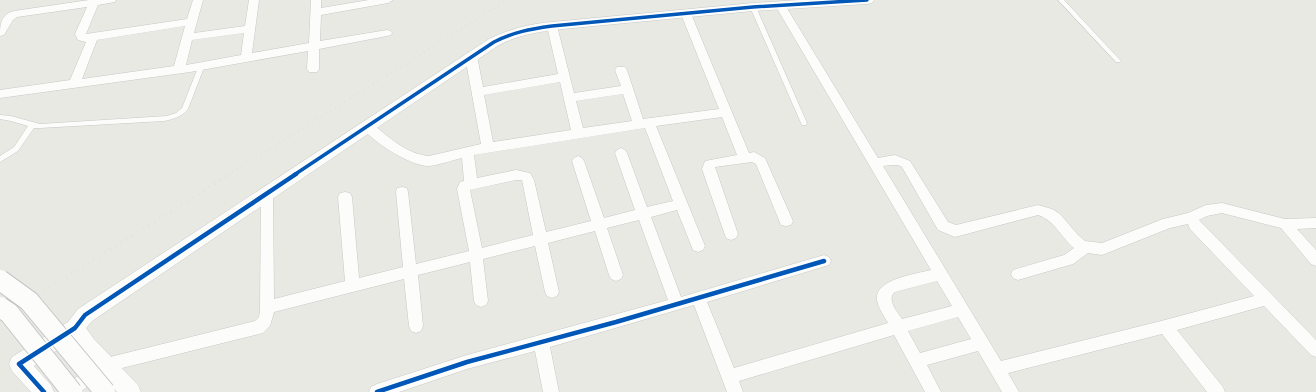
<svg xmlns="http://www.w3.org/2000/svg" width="1316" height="392" font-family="Commissioner,sans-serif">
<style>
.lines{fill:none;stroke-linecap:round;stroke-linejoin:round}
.service-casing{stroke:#c7c7c6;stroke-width:1}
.minor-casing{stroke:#c7c7c6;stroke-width:1}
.tertiary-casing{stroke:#c7c7c6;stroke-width:1}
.service{fill:#fcfcfb;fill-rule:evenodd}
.minor{fill:#fcfcfb;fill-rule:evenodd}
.tertiary{fill:#fcfcfb;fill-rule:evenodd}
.rail-far1{stroke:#e2e2e1;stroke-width:2.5;stroke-dasharray:1 4.5;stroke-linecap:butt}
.rail{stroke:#e2e2e1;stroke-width:3.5;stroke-dasharray:1 5.5;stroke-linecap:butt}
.secondary-bridge-casing{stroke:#c5c5c5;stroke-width:22;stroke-linecap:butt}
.secondary-bridge{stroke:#fcfcfb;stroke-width:20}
.cycleway-far1-casing{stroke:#fff;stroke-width:5.5}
.cycleway-casing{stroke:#fff;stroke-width:7}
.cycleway-far1{stroke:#0057b8;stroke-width:3.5}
.cycleway{stroke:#0057b8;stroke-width:4.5}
</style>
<rect width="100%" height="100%" fill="#e9e9e4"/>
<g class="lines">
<g class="service-casing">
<g id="service">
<polygon points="1058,0 1064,0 1120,60 1121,61 1120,62 1116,62"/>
<polygon points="753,5 756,7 807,123 806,125 802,125 801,123 750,7"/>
<path d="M 202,63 L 205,65 L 188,109 C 182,117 173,119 164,121 L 40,128 L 34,128 L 18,151 L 0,162 L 0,156 L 14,147 L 28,126 L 11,121 L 0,119 L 0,115 L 11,116 L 40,124 L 167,116 L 176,113 L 182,108 L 199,65 Z"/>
</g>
</g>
<g class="minor-casing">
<g id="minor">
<path d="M 89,0 L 116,0 L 115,2 L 98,5 L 86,34 L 187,19 L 193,0 L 203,0 L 194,33 L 245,26 L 249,0 L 259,0 L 252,53 L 309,43 L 311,0 L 321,0 L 321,8 L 369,0 L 393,0 L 388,3 L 321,15 L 320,41 L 387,30 L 391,31 L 392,33 L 391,35 L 387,36 L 319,49 L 319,69 L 317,72 L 309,72 L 307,69 L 308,51 L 190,72 L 0,98 L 0,90 L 70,80 L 86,42 L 78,40 L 75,34 L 87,7 L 17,17 L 13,20 L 4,35 L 0,36 C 0,25 1,14 14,11 ZM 185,26 L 174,66 L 82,79 L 97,40 ZM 244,33 L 241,55 L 186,65 L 192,40 Z"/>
<path d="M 780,2 L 785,5 L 878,158 L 895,155 L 910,161 L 948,222 L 956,225 L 1038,205 L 1052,209 L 1060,214 L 1078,235 L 1085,241 L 1102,243 L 1163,219 L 1188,213 L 1206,205 L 1222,203 L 1285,219 L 1316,218 L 1316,228 L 1297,229 L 1316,250 L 1316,266 L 1311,264 L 1281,228 L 1222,213 L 1207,216 L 1199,220 L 1316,340 L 1316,357 L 1311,355 L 1264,306 L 1177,330 L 1223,387 L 1225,392 L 1207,392 L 1162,334 L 1008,373 L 1019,392 L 1002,392 L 978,351 L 927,365 L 941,392 L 925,392 L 894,335 L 739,381 L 743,392 L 727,392 L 694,305 L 550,347 L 559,392 L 543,392 L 535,351 L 467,369 L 399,392 L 369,392 L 371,387 L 377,384 L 467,355 L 668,300 L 639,220 L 607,228 L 623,275 L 621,279 L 616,281 L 611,279 L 609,275 L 595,231 L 548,243 L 559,292 L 557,296 L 552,298 L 547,296 L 545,292 L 535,246 L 483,259 L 488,301 L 486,305 L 481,307 L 476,305 L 474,301 L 470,262 L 418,275 L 423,326 L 421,331 L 416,333 L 411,331 L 409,326 L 404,279 L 274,312 L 270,326 L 263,333 L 110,371 L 80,392 L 59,392 L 61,387 L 106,358 L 255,321 L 259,317 L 260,311 L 261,193 L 262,189 L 267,188 L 272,189 L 273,193 L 274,299 L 345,281 L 338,197 L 340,193 L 345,192 L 350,193 L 352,197 L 359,278 L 403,267 L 396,192 L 397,188 L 402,187 L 407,188 L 408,192 L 416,264 L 469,251 L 457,189 L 460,182 L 464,181 L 462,158 C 452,160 440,165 429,166 C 412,167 369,140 361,126 L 363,123 L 367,122 L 371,123 C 389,137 406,154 429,156 L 481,144 L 465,56 L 467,53 L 475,53 L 477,56 L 483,87 L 558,74 L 547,26 L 552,23 L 557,26 L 574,93 L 621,86 L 615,70 L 617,67 L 625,67 L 627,70 L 643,119 L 719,109 L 681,14 L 686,11 L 691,14 L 749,153 L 754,152 L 765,158 L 793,221 L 791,225 L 786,226 L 781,225 L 756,164 L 752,162 L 715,167 L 738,234 L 736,238 L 731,240 L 726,238 L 702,169 L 705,161 L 737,155 L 722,117 L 656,126 L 705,246 L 703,250 L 698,252 L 693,250 L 677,210 L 651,217 L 681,297 L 824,255 L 829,257 L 831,261 L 829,265 L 707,302 L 734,368 L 888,323 C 885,317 878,308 877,300 C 874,279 916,274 931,270 L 775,5 ZM 560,82 L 571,130 L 493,142 L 484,95 ZM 623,94 L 632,121 L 583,128 L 576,101 ZM 645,128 L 673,201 L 647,207 L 627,153 L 625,150 L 621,148 L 617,150 L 615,153 L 635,210 L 604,218 L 584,161 L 582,158 L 578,156 L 574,158 L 572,161 L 591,221 L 546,232 L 534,180 L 530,173 L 516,170 L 477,178 L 474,155 ZM 891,165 L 898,165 L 902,167 L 938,230 L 950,235 L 955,237 L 1038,215 C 1054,220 1062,238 1074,248 L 1064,255 L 1013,270 L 1011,274 L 1013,278 L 1018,280 L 1073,264 L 1088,253 L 1102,255 L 1170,228 L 1188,224 L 1190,229 L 1254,296 L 1165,320 L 1001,361 L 883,166 ZM 516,180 L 522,180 L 533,235 L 482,248 L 470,190 ZM 937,281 L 952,306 L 902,319 C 897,312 886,299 895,292 ZM 958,317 L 971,339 L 920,353 L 908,331 Z"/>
</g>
</g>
<g class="tertiary-casing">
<path id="tertiary" d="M 799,0 L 874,0 L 872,3 L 867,4 L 753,11 L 552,30 C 532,33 517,36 499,45 L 92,321 L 86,328 L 94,339 L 138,385 L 141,392 L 117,392 L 80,351 L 72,340 L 34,366 L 51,385 L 54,392 L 31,392 L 12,371 L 9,364 L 12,357 L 68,322 L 78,309 L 489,39 C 510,29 529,24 552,22 L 753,3 Z"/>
</g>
<use href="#service" class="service"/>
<use href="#minor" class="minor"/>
<use href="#tertiary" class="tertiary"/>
<polyline class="rail-far1" points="228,175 507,0"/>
<polyline class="rail" points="0,319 230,174"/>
<g class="secondary-bridge-casing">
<g id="secondary-bridge">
<polyline points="0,280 29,301 105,392"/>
<polyline points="0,307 9,313 72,392"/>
</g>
</g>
<use href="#secondary-bridge" class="secondary-bridge"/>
<g class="cycleway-far1-casing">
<path id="cycleway-far1" d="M 294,175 L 494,42 C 513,32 531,29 552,26 L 753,7 L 867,0"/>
</g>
<g class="cycleway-casing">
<g id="cycleway">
<polyline points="44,392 19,364 75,328 85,315 296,174"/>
<polyline points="377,392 467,362 616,322 824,261"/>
</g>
</g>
<use href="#cycleway-far1" class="cycleway-far1"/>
<use href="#cycleway" class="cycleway"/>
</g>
</svg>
